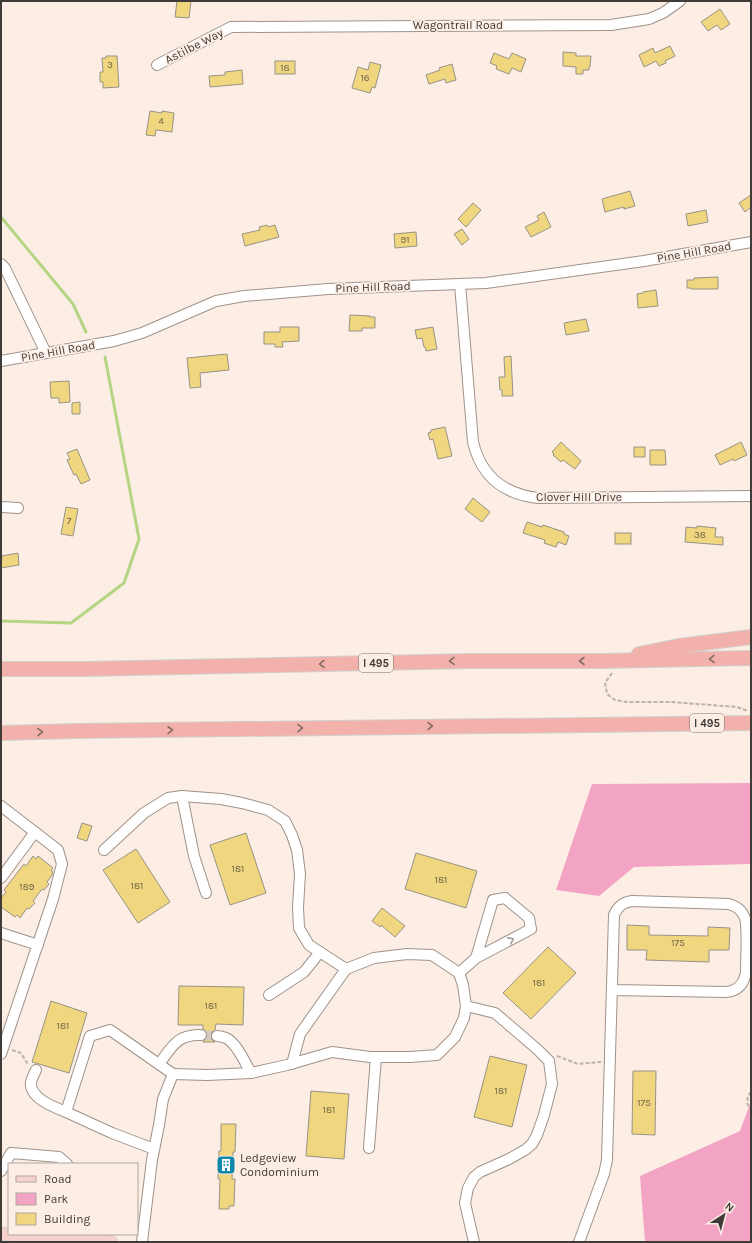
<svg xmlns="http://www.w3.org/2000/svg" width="752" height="1243" font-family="Karla,sans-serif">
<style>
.green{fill:#f3a4c5}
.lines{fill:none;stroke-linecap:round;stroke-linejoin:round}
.stream{stroke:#b5d585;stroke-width:3}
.building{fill:#f0d67f;stroke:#979386}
.minor-tunnel{stroke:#d6cac1;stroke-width:10;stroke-dasharray:10 5;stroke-linecap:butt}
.minor-casing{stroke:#9f9289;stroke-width:12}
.major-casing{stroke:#d1d0cf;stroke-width:14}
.highway-casing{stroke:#d1d0cf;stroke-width:16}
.path{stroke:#bcb1a9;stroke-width:2;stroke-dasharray:4 2;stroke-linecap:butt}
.minor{stroke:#fff;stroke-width:10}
.major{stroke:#f7d1cd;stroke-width:12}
.highway{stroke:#f2b2ab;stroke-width:14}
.oneway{stroke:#876b65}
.oneway2{stroke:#a09d9b}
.labels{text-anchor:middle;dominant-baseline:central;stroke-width:3.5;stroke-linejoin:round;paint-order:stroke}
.number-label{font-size:10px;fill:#6c6249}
.shield{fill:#fceee4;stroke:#78716b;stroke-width:1}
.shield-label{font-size:11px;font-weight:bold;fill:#403b37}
.street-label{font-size:12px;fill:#403b37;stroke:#fceee4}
.poi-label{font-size:12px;fill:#403b37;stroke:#fceee4;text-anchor:start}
</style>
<rect width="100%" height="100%" fill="#fceee4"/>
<g class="green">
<polygon points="751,783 751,864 634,867 599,896 556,890 592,784"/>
<polygon points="751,1101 751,1242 645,1242 640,1176 740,1131"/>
</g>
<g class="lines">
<g class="stream">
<polyline points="1,217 73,304 86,332"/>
<polyline points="1,621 71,623 124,583 139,539 105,357"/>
</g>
</g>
<g class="building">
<polygon points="177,1 191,1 189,18 175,17"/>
<polygon points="720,9 730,24 721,30 717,25 708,31 701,22"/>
<polygon points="670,46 675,56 665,61 666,63 659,66 656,61 644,67 639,55 653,48 655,53"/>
<polygon points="563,52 576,53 576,56 591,56 590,67 589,67 589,70 583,70 583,74 576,74 576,67 563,66"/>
<polygon points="494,53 509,59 512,53 526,59 521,72 512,68 509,74 496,69 497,66 490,63"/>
<polygon points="106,56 117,56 119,87 103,88 103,82 100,82 100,72 103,72 102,58 106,58"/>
<rect x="275" y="61" width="20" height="13"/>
<polygon points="370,62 381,65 375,88 372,87 370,93 352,88 358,67 368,70"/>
<polygon points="452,64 456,80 446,83 445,79 429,84 426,75 440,70 439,68"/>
<polygon points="242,70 243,84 210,87 209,76 225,75 225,72"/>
<polygon points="150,111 162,113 162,111 174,113 172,132 156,130 155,136 146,135"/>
<polygon points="630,191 635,206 624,209 624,207 605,212 602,199"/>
<polygon points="751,195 751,207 745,212 739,203"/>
<polygon points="473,203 481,210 466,227 458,219"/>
<polygon points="706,210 708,222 688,226 686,214"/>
<polygon points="544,212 551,227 531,237 525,227 539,220 537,216"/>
<polygon points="267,225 268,227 275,225 279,237 245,246 242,234 260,230 259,227"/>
<polygon points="462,229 469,239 462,245 454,234"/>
<polygon points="416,232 417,246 395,248 394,234"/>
<polygon points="718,277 718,289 691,289 691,288 687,288 687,280 694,280 694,278"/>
<polygon points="656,290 658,306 638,308 637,294 643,293 643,292"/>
<polygon points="350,315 370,316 370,317 375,317 375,328 362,328 362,331 349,331"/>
<polygon points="586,319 589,331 566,335 564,323"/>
<polygon points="280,327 299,327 299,341 282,342 283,347 275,347 275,344 264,344 264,332 280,332"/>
<polygon points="433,327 437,349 426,351 425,347 424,347 422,338 417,339 415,330"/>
<polygon points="227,354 229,370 200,373 201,387 190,388 187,358"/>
<polygon points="511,356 513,396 502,396 502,390 500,390 499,377 505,377 504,357"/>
<polygon points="69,381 70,402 59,403 59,398 51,398 50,382"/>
<polygon points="80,402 80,414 72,414 72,403"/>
<polygon points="445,427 452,456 438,459 433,439 430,440 428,433 431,432 431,430"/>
<polygon points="561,442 581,461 575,469 563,460 561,462 553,455 554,454 552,452"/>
<polygon points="741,442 747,455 734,461 733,459 720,465 715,455"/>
<rect x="634" y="447" width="11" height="10"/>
<polygon points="77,449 90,480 81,484 76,474 74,475 67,460 70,459 67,453"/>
<polygon points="650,450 665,450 666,465 650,465"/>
<polygon points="473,498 490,512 482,522 465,509"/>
<polygon points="66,507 78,509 73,536 61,534"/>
<polygon points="527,522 542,527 543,525 564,532 564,534 569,536 566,545 558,542 556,547 544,543 545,540 523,533"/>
<polygon points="697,526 716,528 715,537 723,537 723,545 685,542 686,527 697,528"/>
<rect x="615" y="533" width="16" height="11"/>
<polygon points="18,553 19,565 1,568 2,556"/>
<polygon points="82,823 92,826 87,841 77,838"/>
<polygon points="246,833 266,893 230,905 210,845"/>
<polygon points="136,849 170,902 138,923 103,870"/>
<polygon points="416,853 477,871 466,908 405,889"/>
<polygon points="33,856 36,859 38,856 53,868 51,870 53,872 52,875 47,882 49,884 44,890 42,889 33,901 35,903 29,909 27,908 20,918 17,915 15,917 1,907 1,898 6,892 4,890 24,864 26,866"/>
<polygon points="382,908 405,926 395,937 381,925 380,927 372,921"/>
<polygon points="627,925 649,926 649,935 708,936 708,927 730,928 729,950 709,950 709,962 646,960 647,950 627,950"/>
<polygon points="548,947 576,973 531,1019 503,993"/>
<polygon points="179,986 244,987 243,1025 216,1024 215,1030 212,1032 211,1036 211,1039 215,1042 203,1042 206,1038 207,1035 206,1031 203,1029 203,1025 178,1025"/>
<polygon points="51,1001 87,1013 69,1073 32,1062"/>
<polygon points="490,1056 527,1065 512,1127 474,1117"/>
<polygon points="633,1071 656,1071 655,1135 632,1134"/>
<polygon points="311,1091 349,1094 344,1159 306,1156"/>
<polygon points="221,1124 236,1124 235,1152 233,1152 232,1179 235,1179 234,1206 229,1206 229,1209 219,1209 220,1179 218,1179 219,1151 221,1151"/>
</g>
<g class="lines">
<polyline class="minor-tunnel" points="201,1035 217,1036"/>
<g class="minor-casing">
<g id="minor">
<polyline points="157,65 231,27 611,25 649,19 663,13 680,1"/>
<polyline points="1,264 5,268 46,353"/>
<path d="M 460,284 L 473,442 C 481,476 503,494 538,498 L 751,496"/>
<polyline points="1,361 114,341 142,333 216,301 244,296 328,289 486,283 644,261 751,242"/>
<polyline points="1,507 18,508"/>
<polyline points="182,796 194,856 206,893"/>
<polyline points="1,806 58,850 62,864 53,899 1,1054"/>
<polyline points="104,850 144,813 168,798 182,796 221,799 242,803 268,810 285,821 292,835 297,850 300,874 298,907 299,928 309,945 346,969 374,958 407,954 432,955 459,973 463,985 466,1006 464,1018 455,1037 437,1055 410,1057 370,1057 332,1052 287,1065 251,1073 207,1075 173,1074"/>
<polyline points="1,878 35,832"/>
<polyline points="1,933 38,945"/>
<polyline points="459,973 476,958 531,929 529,918 505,898 493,900 476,958"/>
<polyline points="269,995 304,972 320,952"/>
<polyline points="466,1006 495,1013 537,1049 549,1061 552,1084 544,1115 537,1135 532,1144 525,1150 509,1159 480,1172 474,1177 468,1188 465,1203 474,1242"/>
<path d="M 217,1036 C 220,1036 223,1037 226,1038 C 237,1043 245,1063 251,1073"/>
<path d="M 159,1064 C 172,1047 177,1034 201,1035"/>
<polyline points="292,1064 300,1034 346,969"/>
<path d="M 36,1070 C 34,1074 32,1078 31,1082 C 29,1098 54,1107 66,1112"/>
<polyline points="369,1148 376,1057"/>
<polyline points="1,1171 11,1153 59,1157 67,1164"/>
<polyline points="142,1242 152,1160 159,1125 163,1099 173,1074 110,1030 90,1036 66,1112 112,1133 154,1149"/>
<path d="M 579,1242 L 604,1174 L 607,1160 L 614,915 C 618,906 623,902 632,901 L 729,904 C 736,906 742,910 745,918 C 748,928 746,959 746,972 C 744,984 738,991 726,992 L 612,990"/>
</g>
</g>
<g class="major-casing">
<polyline id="major" points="1,1234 111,1242"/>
</g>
<g class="highway-casing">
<g id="highway">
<polyline points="639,654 679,646 751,637"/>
<polyline points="1,669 84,669 470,661 602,661 751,658"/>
<polyline points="1,733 76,731 751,723"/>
</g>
</g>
<g class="path">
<polyline points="612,673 605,683 607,694 615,700 627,702 671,702 737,707 748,711"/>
<polyline points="12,1050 21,1053 27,1063 27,1065"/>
<polyline points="557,1056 578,1064 601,1062"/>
<polyline points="751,1092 748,1096 747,1103 751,1110"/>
</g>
<use href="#minor" class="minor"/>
<use href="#major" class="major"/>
<use href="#highway" class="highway"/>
</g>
<defs><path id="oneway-chevron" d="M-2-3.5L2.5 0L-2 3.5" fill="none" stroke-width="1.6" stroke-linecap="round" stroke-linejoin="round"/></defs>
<g class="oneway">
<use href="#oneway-chevron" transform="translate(712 659) rotate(179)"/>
<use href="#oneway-chevron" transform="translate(452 661) rotate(179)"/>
<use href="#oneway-chevron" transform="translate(582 661) rotate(-180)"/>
<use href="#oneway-chevron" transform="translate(322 664) rotate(179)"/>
<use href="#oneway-chevron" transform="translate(430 726) rotate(-1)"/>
<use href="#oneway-chevron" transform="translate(300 728) rotate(-1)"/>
<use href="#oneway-chevron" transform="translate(170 730) rotate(-1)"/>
<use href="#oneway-chevron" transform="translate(40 732) rotate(-2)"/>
</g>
<use class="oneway2" href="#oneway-chevron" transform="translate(511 940) rotate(-28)"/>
<defs>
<g id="building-square" transform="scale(1)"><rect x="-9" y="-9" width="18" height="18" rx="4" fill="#1087ab" stroke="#fceee4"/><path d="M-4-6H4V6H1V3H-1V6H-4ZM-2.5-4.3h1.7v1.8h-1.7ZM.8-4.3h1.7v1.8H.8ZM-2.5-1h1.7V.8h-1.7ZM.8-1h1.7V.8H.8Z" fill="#fff"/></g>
</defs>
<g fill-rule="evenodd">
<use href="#building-square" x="226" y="1165"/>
</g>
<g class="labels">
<g class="number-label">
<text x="110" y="65">3</text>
<text x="285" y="68">18</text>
<text x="365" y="78">16</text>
<text x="161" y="121">4</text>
<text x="405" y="240">91</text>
<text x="69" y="521">7</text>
<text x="700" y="535">38</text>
<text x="238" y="869">181</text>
<text x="441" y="880">181</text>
<text x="137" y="886">181</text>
<text x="27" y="887">189</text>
<text x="678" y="943">175</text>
<text x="539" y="983">181</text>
<text x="211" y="1006">181</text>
<text x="63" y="1026">181</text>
<text x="501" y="1091">181</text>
<text x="644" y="1103">175</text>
<text x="329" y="1110">181</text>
</g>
<g class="shield">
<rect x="359" y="654" width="34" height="18" rx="3"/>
<rect x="690" y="714" width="34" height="18" rx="3"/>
</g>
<g class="shield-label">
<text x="376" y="663">I 495</text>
<text x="707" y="723">I 495</text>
</g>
<g class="street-label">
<text x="458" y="25">Wagontrail Road</text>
<text transform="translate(194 46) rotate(-27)">Astilbe Way</text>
<text transform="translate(694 252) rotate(-10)">Pine Hill Road</text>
<text transform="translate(373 287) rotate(-2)">Pine Hill Road</text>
<text transform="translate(58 351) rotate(-10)">Pine Hill Road</text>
<text x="579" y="497">Clover Hill Drive</text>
</g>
<g class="poi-label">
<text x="240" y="1158">Ledgeview<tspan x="240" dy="14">Condominium</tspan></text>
</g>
</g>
<rect width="752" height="1243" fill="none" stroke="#403b37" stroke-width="4"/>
<rect x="8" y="1163" width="130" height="72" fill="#fceee4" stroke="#b1a69f"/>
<rect x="16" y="1176" width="20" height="6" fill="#f7d1cd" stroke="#b1a69f"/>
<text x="44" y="1183" font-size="12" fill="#403b37">Road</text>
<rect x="16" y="1193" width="20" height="12" fill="#f3a4c5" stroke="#b1a69f"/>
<text x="44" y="1203" font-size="12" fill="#403b37">Park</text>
<rect x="16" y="1213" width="20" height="12" fill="#f0d67f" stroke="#b1a69f"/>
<text x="44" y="1223" font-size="12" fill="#403b37">Building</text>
<g transform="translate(724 1215) rotate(36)" stroke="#fceee4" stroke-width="3" paint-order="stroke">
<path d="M0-3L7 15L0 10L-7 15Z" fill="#403b37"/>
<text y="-6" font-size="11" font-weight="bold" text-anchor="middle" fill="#403b37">N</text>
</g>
</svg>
